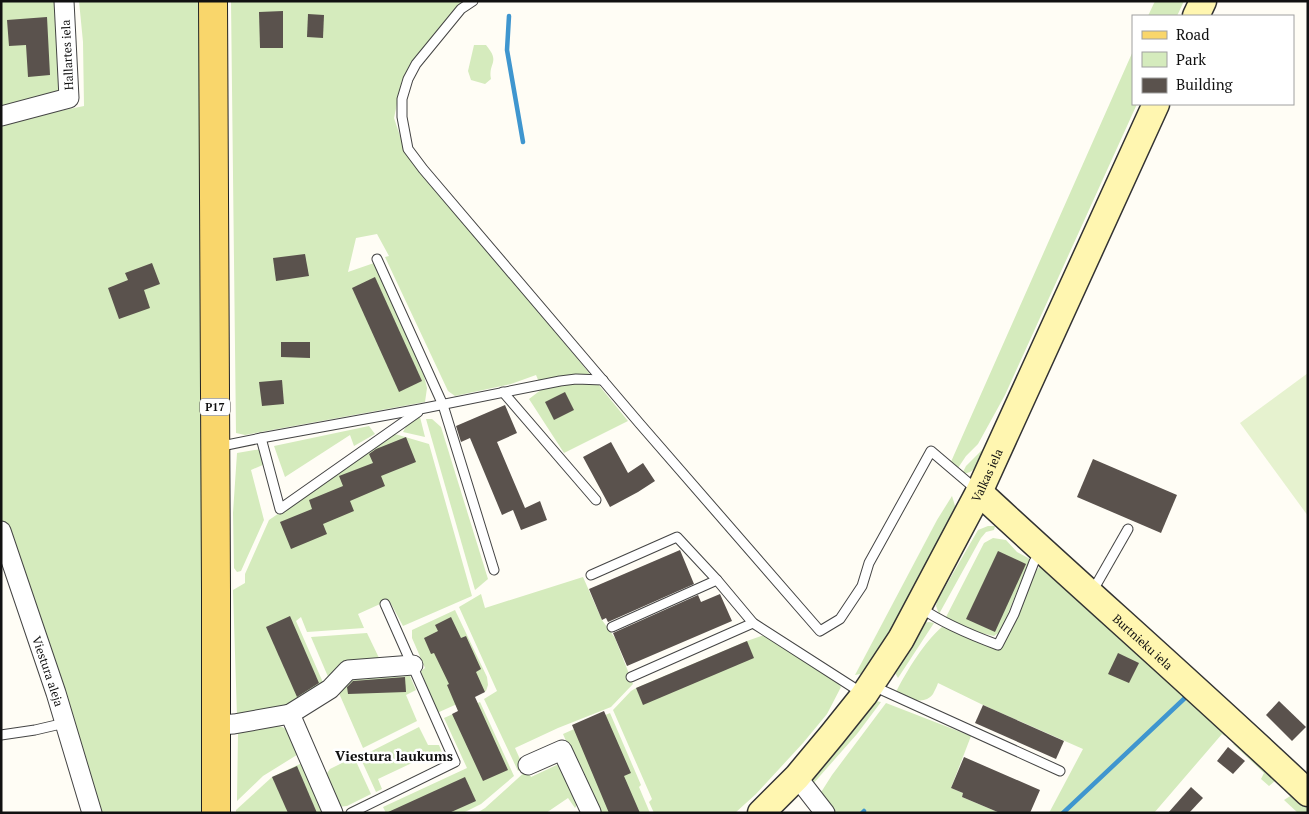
<svg xmlns="http://www.w3.org/2000/svg" width="1309" height="814" font-family="'PT Serif',serif">
<style>
.green{fill:#d5ebbd}
.pitch{fill:#e6f2cf}
.lines{fill:none;stroke-linecap:round;stroke-linejoin:round}
.stream{stroke:#3f96cf;stroke-width:4.5}
.building{fill:#5a524d}
.lane-casing{stroke:#444;stroke-width:11}
.street-casing{stroke:#444;stroke-width:21}
.secondary-casing{stroke:#333;stroke-width:29}
.primary-casing{stroke:#222;stroke-width:30}
.lane{stroke:#fff;stroke-width:9}
.street{stroke:#fff;stroke-width:19}
.secondary{stroke:#fff6b0;stroke-width:26}
.primary{stroke:#f9d66b;stroke-width:28}
.labels{text-anchor:middle;dominant-baseline:central;stroke-width:5;stroke-linejoin:round;paint-order:stroke}
.shield{fill:#fff;stroke:#585858;stroke-width:1}
.shield-label{font-size:11px;font-weight:bold;fill:#111}
.street-label{font-size:12px;fill:#111;stroke:#fff}
.neighbourhood-label{font-size:14px;font-weight:bold;fill:#111;stroke:#fff}
</style>
<rect width="100%" height="100%" fill="#fffdf5"/>
<g class="green">
<polygon points="1,1 60,1 61,89 47,98 1,112"/>
<polygon points="79,1 202,1 199,140 201,301 216,813 92,813 1,526 1,127 30,117 84,106 83,42"/>
<polygon points="231,1 464,1 419,56 402,80 394,118 406,154 576,357 628,421 564,453 529,399 542,389 536,375 511,384 455,396 448,391 385,257 389,256 377,234 356,238 348,272 374,263 424,376 427,388 425,402 245,435 236,433"/>
<polygon points="1155,1 1184,1 1177,16 1148,16"/>
<path d="M 474,45 L 486,45 C 501,63 488,62 491,79 L 485,84 L 471,80 L 468,71 Z"/>
<polygon points="1133,51 1133,104 1137,104 1005,395 978,444 966,456 956,471 950,464"/>
<path d="M 1060,289 L 980,463 C 974,470 971,473 962,474 L 966,466 L 985,447 Z"/>
<polygon points="420,417 425,437 403,432 407,425"/>
<polygon points="426,419 432,419 441,427 488,579 475,590"/>
<polygon points="369,426 375,434 354,446 350,435 285,477 274,446"/>
<polygon points="395,434 429,444 472,596 403,626 389,600 358,614 364,628 307,632 301,617 296,621 325,687 301,704 237,717 233,590 245,583 245,574 269,520"/>
<polygon points="261,449 265,464 251,470 264,520 241,571 237,572 234,568 233,513 237,453"/>
<polygon points="952,496 956,509 909,611 866,673 855,675 937,520"/>
<polygon points="988,526 995,526 994,530 986,532 981,538 939,614 936,606 937,601 978,530"/>
<polygon points="993,538 1006,540 1017,552 1030,559 1001,631 994,636 976,632 945,619 984,543"/>
<path d="M 1041,565 L 1228,731 L 1225,736 L 1222,734 L 1154,813 L 1049,813 L 1083,749 L 983,705 L 938,683 C 937,686 935,690 933,694 C 923,707 908,697 896,692 C 906,672 925,641 942,627 L 949,628 L 999,646 L 1007,638 L 1032,575 Z"/>
<polygon points="583,577 602,620 615,638 633,684 611,707 558,728 515,748 523,766 518,771 484,699 497,691 459,607 481,594 485,608"/>
<polygon points="455,610 487,677 488,685 486,691 437,713 421,671 425,668 412,638 412,630"/>
<polygon points="929,622 934,623 898,678 895,673 895,667 923,623"/>
<polygon points="367,633 380,660 329,679 311,637"/>
<polygon points="767,634 834,678 841,687 827,714 803,743 756,794 735,813 654,813 649,802 652,799 613,710 631,691 636,688 747,641"/>
<polygon points="410,676 416,690 406,695 417,721 363,748 338,691 347,679"/>
<polygon points="876,701 881,702 857,734 812,785 812,776 869,704"/>
<polygon points="480,702 514,776 481,804 463,813 386,813 383,807 467,768 444,718"/>
<polygon points="886,703 971,736 951,788 963,793 962,797 1000,813 832,813 818,797 832,775"/>
<polygon points="610,713 641,785 639,787 650,813 597,813 563,734"/>
<path d="M 277,725 C 294,731 294,737 300,753 L 263,776 L 237,801 L 238,733 Z"/>
<polygon points="419,727 428,745 439,745 443,755 443,760 436,763 431,754 378,779 382,789 376,792 360,757"/>
<polygon points="1238,742 1276,780 1269,786 1261,779 1264,773 1233,744"/>
<polygon points="354,757 371,794 347,806 338,807 325,776 330,769"/>
<polygon points="302,763 324,813 236,813 236,810 272,777"/>
<polygon points="561,763 578,798 577,805 575,808 568,798 546,813 477,813 485,808 527,770 531,777"/>
<polygon points="1295,793 1308,805 1308,813 1298,813 1284,800"/>
</g>
<polygon class="pitch" points="1308,373 1308,516 1240,423"/>
<g class="lines">
<g class="stream">
<polyline points="509,16 507,50 523,142"/>
<polyline points="862,813 864,811"/>
<polyline points="1063,813 1186,697"/>
</g>
</g>
<g class="building">
<polygon points="283,11 283,48 260,48 259,12"/>
<polygon points="308,14 324,15 323,38 307,37"/>
<polygon points="47,17 50,75 28,77 26,45 9,46 7,20"/>
<polygon points="305,254 309,276 276,281 273,258"/>
<polygon points="152,263 160,284 144,290 150,308 119,319 108,288 128,280 125,273"/>
<polygon points="375,277 422,381 399,392 352,288"/>
<polygon points="281,342 310,342 310,358 281,357"/>
<polygon points="282,380 284,404 262,406 259,382"/>
<polygon points="565,392 574,410 554,420 545,402"/>
<polygon points="505,405 517,433 497,442 525,508 540,501 547,520 521,530 513,510 502,515 470,438 461,442 456,426"/>
<polygon points="406,437 416,462 381,476 385,486 350,501 354,511 323,524 327,534 291,549 280,522 312,509 309,500 343,486 339,476 373,463 369,454 376,449"/>
<polygon points="611,442 628,473 643,463 655,481 638,492 610,507 583,457"/>
<polygon points="1093,459 1177,495 1161,533 1077,497"/>
<polygon points="680,550 694,584 608,622 606,618 602,620 589,589"/>
<polygon points="998,551 1026,564 995,632 966,619"/>
<polygon points="720,594 732,621 627,666 613,633 698,595 701,602"/>
<polygon points="290,616 319,683 297,697 266,627"/>
<polygon points="451,617 461,638 466,636 481,669 476,672 485,692 475,697 508,770 483,781 452,714 458,711 447,685 449,684 434,653 431,654 424,638 438,631 435,625"/>
<polygon points="747,641 754,658 643,705 636,688"/>
<polygon points="1118,653 1139,663 1129,683 1108,674"/>
<polygon points="405,677 406,692 348,694 347,687 353,681"/>
<polygon points="1279,701 1306,727 1292,741 1266,715"/>
<polygon points="983,705 1064,741 1056,759 975,723"/>
<polygon points="604,711 631,773 624,776 640,813 609,813 572,725"/>
<polygon points="1228,747 1245,761 1233,774 1217,761"/>
<polygon points="964,757 1040,790 1030,813 1000,813 962,797 963,793 951,788"/>
<polygon points="297,766 317,813 288,813 272,777"/>
<polygon points="465,777 476,801 449,813 386,813"/>
<polygon points="1191,787 1203,798 1189,813 1168,813"/>
</g>
<g class="lines">
<g class="lane-casing">
<g id="lane">
<polyline points="473,1 461,9 416,64 408,79 402,99 402,117 408,149 423,169 640,424 820,631 840,619 862,586 869,563 931,451 978,491"/>
<polyline points="377,259 443,405 494,570"/>
<polyline points="503,392 596,500"/>
<polyline points="261,438 280,509 418,412"/>
<polyline points="217,447 261,438 420,409 560,381 576,379 603,380"/>
<polyline points="591,575 677,537 717,580 753,623 862,693"/>
<polyline points="1092,592 1128,529"/>
<path d="M 921,608 C 944,624 971,635 998,645 L 1014,614 L 1034,562 L 1042,551"/>
<polyline points="612,627 717,580"/>
<polyline points="631,677 753,623"/>
<polyline points="873,686 1060,771"/>
<polyline points="1,735 35,730 65,723"/>
<polyline points="351,813 455,762 385,604"/>
</g>
</g>
<g class="street-casing">
<g id="street">
<polyline points="1,116 69,98 64,1"/>
<path id="s1" d="M 1,531 L 56,693 L 92,813"/>
<polyline points="290,714 330,689 348,670 413,665"/>
<polyline points="216,725 234,724 290,714 333,813"/>
<polyline points="528,765 562,750 591,812 590,813"/>
<polyline points="797,777 825,813"/>
</g>
</g>
<g class="secondary-casing">
<g id="secondary">
<polyline points="1196,16 1203,1"/>
<path id="s2" d="M 979,492 C 1088,593 1200,691 1308,793"/>
<path id="s3" d="M 761,813 L 797,777 L 832,735 L 864,695 L 901,639 L 979,492 L 1156,104"/>
</g>
</g>
<g class="primary-casing">
<polyline id="primary" points="213,1 216,589 216,813"/>
</g>
<use href="#lane" class="lane"/>
<use href="#street" class="street"/>
<use href="#secondary" class="secondary"/>
<use href="#primary" class="primary"/>
</g>
<g class="labels">
<rect class="shield" x="200" y="398.5" width="30" height="17" rx="4"/>
<g class="shield-label">
<text x="215" y="407">P17</text>
</g>
<g class="street-label">
<text transform="translate(67 55) rotate(-93)">Hallartes iela</text>
<text stroke="none"><textPath href="#s3" startOffset="409">Valkas iela</textPath></text>
<text stroke="none"><textPath href="#s2" startOffset="222">Burtnieku iela</textPath></text>
<text stroke="none"><textPath href="#s1" startOffset="148">Viestura aleja</textPath></text>
</g>
<g class="neighbourhood-label">
<text x="394" y="755">Viestura laukums</text>
</g>
</g>
<rect width="1309" height="814" fill="none" stroke="#111111" stroke-width="5"/>
<rect x="1132" y="15" width="162" height="90" fill="#ffffff" stroke="#a0a0a0"/>
<rect x="1142" y="31" width="25" height="8" fill="#f9d66b" stroke="#a0a0a0"/>
<text x="1176" y="40" font-size="15" fill="#111111">Road</text>
<rect x="1142" y="52" width="25" height="15" fill="#d5ebbd" stroke="#a0a0a0"/>
<text x="1176" y="65" font-size="15" fill="#111111">Park</text>
<rect x="1142" y="78" width="25" height="15" fill="#5a524d" stroke="#a0a0a0"/>
<text x="1176" y="90" font-size="15" fill="#111111">Building</text>
</svg>
